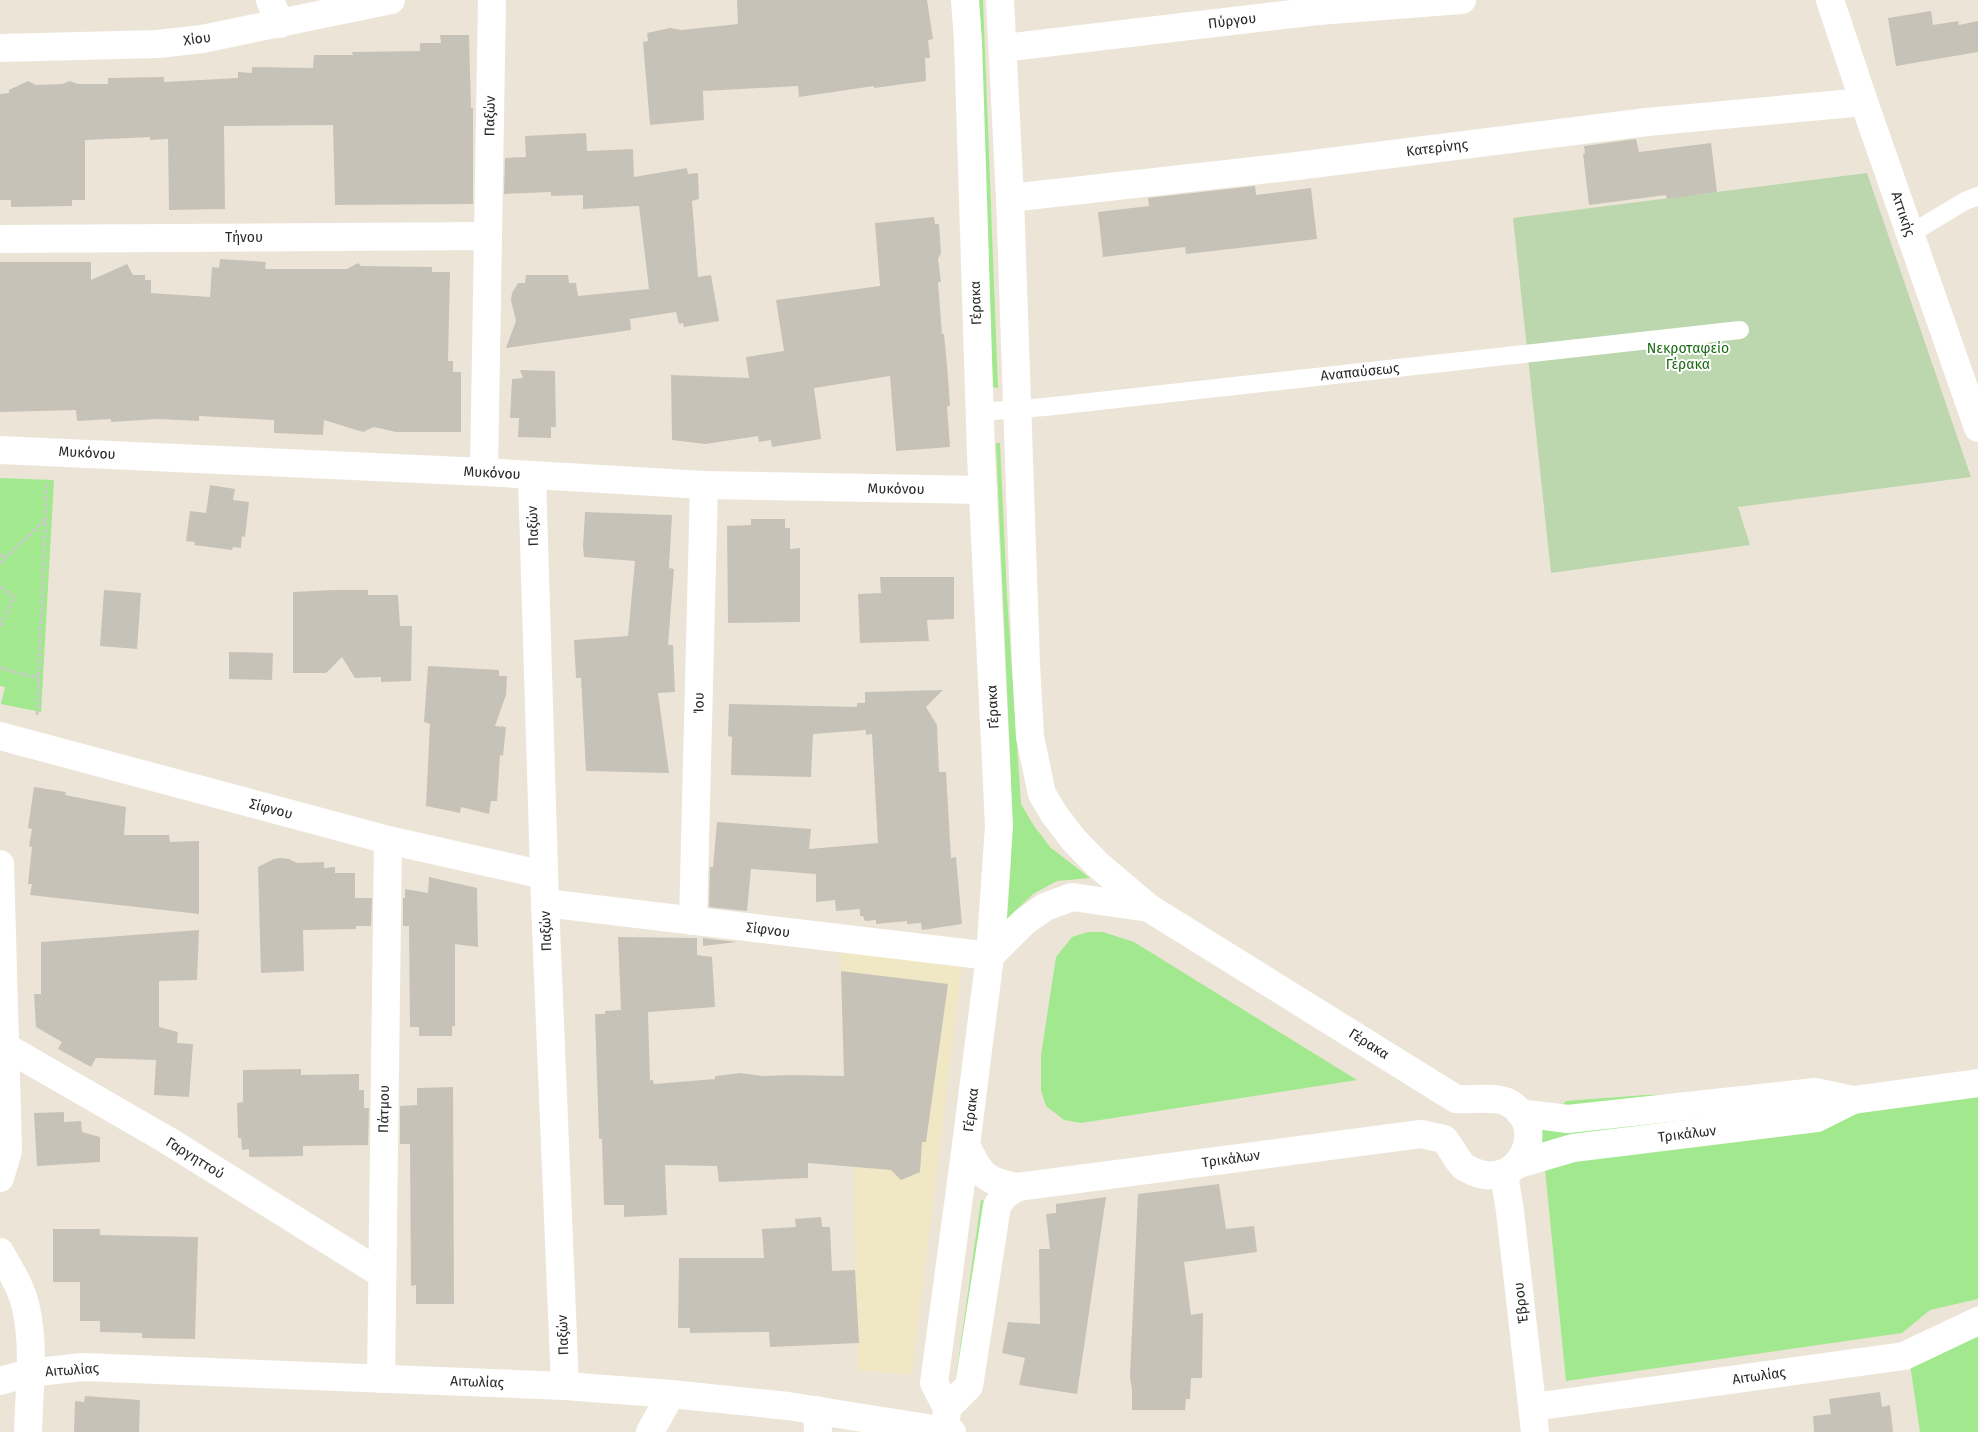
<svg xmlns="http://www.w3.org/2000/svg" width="1978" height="1432" font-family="'Fira Sans',sans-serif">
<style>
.education{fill:#f0e7c4}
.green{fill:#a2e88e}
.cemetery{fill:#bcd7ad}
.building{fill:#c7c2b7}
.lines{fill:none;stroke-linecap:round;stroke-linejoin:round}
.path{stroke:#cbcbcb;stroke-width:3;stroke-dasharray:4 2.5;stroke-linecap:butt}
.lane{stroke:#fff;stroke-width:18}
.street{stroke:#fff;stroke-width:28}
.secondary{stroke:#fff;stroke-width:28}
.labels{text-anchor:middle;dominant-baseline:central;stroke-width:4;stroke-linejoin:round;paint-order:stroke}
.street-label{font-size:14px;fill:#282828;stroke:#fff}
.park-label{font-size:14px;fill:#1a6913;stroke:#fff}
</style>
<rect width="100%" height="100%" fill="#ece5d7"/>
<polygon class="education" points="840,950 962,966 912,1375 858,1370 855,1270 853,1048 843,1046"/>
<g class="green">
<polygon points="978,0 983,0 998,388 993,387 992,367"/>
<polygon points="996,443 1000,443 1007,596 1021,804 1034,826 1051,848 1090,878 1057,881 1033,894 1007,919 1011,860 1011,779"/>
<polygon points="0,478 54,480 41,712 1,704 5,687 0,686"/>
<polygon points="1088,932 1103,932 1134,942 1357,1080 1081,1123 1064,1120 1046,1106 1041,1091 1041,1055 1056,957 1072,937"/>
<polygon points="1978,1091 1978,1299 1930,1310 1902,1333 1566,1381 1541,1129 1566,1101 1645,1095"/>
<polygon points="981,1200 990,1202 954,1391"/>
<polygon points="1978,1336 1978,1432 1920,1432 1910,1364"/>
</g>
<polygon class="cemetery" points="1867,173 1971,477 1738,507 1750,545 1551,573 1513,218"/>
<g class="building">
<polygon points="737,0 927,0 933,39 928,40 930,58 925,58 926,81 874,88 874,86 799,97 798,86 703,91 704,120 650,125 643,42 648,41 647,33 670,28 682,30 738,24"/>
<polygon points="1931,11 1933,25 1958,21 1959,25 1978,21 1978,52 1896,66 1888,18"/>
<polygon points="440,35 469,35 471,108 473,108 473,204 335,205 333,125 224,126 225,209 169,210 168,139 150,140 150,137 85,140 85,200 72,200 72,206 11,207 11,200 0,200 0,94 9,93 9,90 28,81 36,85 62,84 70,81 78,84 108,84 108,78 164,77 164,82 238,78 238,72 252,73 252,67 313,68 314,55 353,55 352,52 420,51 420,43 441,43"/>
<polygon points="586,133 587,151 633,149 634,177 687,168 688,174 698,173 699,199 692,201 698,277 711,275 719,321 684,327 683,323 679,324 676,312 630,319 631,330 506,348 516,321 511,300 512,293 518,283 525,283 526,275 568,275 569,283 576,283 578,296 649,289 639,206 583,209 583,195 551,196 551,192 504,194 505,158 526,157 525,136"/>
<polygon points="1636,139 1639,152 1711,143 1717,192 1667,199 1666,195 1589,205 1583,154 1585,153 1584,146"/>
<polygon points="1255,186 1256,195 1311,188 1317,239 1186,254 1185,247 1103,257 1098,212 1149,206 1148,198"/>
<polygon points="934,217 935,224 939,224 941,253 938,259 941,282 938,282 942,334 944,334 948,377 950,406 947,406 950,447 896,451 890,376 814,388 821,439 772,447 771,440 759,442 758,436 705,444 672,440 671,375 749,378 746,357 784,351 776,300 880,286 875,223"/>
<polygon points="220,259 266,262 265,269 347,269 358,263 361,266 432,267 432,272 450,272 448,361 453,361 453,372 461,372 461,432 396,432 374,427 363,432 324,420 323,435 274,433 274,420 199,416 199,421 158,419 111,422 111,419 77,421 76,410 0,412 0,262 91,262 91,280 127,264 133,275 145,275 145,280 151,280 151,293 210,297 212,267 219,268"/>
<polygon points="520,370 555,371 556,427 551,427 551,438 518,437 519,418 510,418 512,379 523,378"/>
<polygon points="210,485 235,489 233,500 249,502 245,537 242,536 241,548 233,547 232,550 194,545 195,542 186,541 190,511 206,513"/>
<polygon points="585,512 672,515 669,568 674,569 668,645 673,645 675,692 658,693 669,773 586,771 581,678 576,678 574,640 628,636 635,561 584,557 583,546"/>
<polygon points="751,519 785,519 785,528 790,528 790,549 800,548 800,622 728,623 727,526 751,525"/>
<polygon points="880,577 954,577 954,619 927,620 929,641 860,643 858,594 881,593"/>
<polygon points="104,590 141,593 137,649 100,646"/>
<polygon points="334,590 368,590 368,595 398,595 400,626 412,626 411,681 381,682 381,677 355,678 342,657 326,673 293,673 293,592"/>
<polygon points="229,652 273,653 272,680 229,679"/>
<polygon points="428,666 499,670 499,676 507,676 506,695 495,726 506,727 503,756 500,755 497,801 491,801 489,814 461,807 460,813 426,806 430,724 424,722"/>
<polygon points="943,690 926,707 937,725 939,772 946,772 951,858 956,857 962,924 922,930 921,923 907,924 907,921 876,924 876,920 865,921 863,916 860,916 860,909 836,911 835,900 816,902 816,874 751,869 747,911 709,907 710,867 713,867 717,822 811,829 809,849 878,843 872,734 866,735 866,730 813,734 811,777 731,775 732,737 728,736 729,704 857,707 857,703 865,703 865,692"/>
<polygon points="34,787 66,792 65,795 126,807 124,835 169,835 170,842 199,841 199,914 30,895 32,884 28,884 32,847 29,846 32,829 28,828"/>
<polygon points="280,858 289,859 297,863 324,862 324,868 335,867 335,873 355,873 355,898 372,898 371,926 356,926 356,929 303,930 304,971 261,973 258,867 274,859"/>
<polygon points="429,877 477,888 478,947 455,944 455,1026 452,1026 452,1036 419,1036 419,1027 410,1027 409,926 403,926 403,898 405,898 405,889 428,893"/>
<polygon points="199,930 197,980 159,981 159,1027 178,1032 177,1043 193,1044 189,1097 154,1095 156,1060 96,1058 91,1067 58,1049 62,1042 36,1027 34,994 41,994 41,942"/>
<polygon points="618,937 697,938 697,955 712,957 715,1007 648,1012 650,1080 653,1080 654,1084 715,1079 715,1076 741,1073 762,1076 791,1075 844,1076 841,971 948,984 926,1142 922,1142 920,1172 901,1180 891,1170 808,1163 808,1178 719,1182 717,1166 665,1165 667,1215 624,1217 624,1205 604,1205 602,1139 599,1139 595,1014 605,1014 605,1011 621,1010"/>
<polygon points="703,938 737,942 703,946"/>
<polygon points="301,1069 301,1075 359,1074 359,1090 364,1090 364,1108 369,1108 368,1145 303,1146 303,1156 249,1157 249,1149 242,1150 241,1138 238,1138 237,1103 243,1102 243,1070"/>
<polygon points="453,1087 454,1304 416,1304 416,1285 411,1286 410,1144 400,1144 400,1106 417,1105 417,1088"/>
<polygon points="64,1112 64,1122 81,1121 82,1132 100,1137 100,1162 37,1166 34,1113"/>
<polygon points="1219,1184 1226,1229 1254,1226 1257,1252 1184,1262 1191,1315 1203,1313 1202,1378 1191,1378 1190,1399 1186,1399 1185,1410 1132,1410 1132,1390 1130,1377 1138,1194"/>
<polygon points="1106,1197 1077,1394 1019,1385 1025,1358 1002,1353 1008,1322 1040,1324 1039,1249 1050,1249 1046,1214 1056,1213 1056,1204"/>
<polygon points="821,1217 822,1227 830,1227 832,1271 855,1270 859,1343 770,1347 769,1332 690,1333 690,1328 678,1328 679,1258 764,1258 762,1229 796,1227 795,1219"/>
<polygon points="53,1229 100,1229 100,1235 198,1237 195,1339 142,1338 142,1333 100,1332 100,1321 80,1321 80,1282 53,1282"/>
<polygon points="1880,1392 1882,1407 1890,1405 1893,1432 1814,1432 1813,1416 1831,1414 1829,1399"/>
<polygon points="85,1396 140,1400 139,1432 74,1432 75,1401 84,1402"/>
</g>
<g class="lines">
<g class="path">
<polyline points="0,554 6,558"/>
<polyline points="0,563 46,519"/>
<polyline points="0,587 14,597 0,627"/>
<polyline points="0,668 38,678"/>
<polyline points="37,715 47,481"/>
</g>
<g class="lane">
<polyline points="1910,234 1965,201 1978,196"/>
<polyline points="980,412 1045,407 1740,330"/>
</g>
<g class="street">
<polyline points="270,0 280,24"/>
<polyline points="1830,0 1864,102 1978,428"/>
<polyline points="0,48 158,44 202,39 391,0"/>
<polyline points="1003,48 1318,11 1462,0"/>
<polyline points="1010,198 1297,166 1647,122 1864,102"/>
<polyline points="0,239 487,236"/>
<polyline points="0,450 484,472 704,485 983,490"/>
<polyline points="484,472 492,0"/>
<polyline points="532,476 545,903 565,1386"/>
<polyline points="0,736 388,840 544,875"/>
<polyline points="0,864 8,1151 0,1178"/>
<polyline points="545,903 990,956"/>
<polyline points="693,921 704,485"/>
<polyline points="6,1047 167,1140 382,1274"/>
<polyline points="381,1379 388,840"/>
<polyline points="1533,1407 1904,1356 1978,1321"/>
<polyline points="947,1408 969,1386 997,1206 1004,1196 1017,1187"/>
<polyline points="817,1410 818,1432"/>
<polyline points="650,1432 671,1394"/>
<polyline points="945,1432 947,1408 934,1383 966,1145"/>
</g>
<g class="secondary">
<path d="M 965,0 L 968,41 L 981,454 L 999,826 L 990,956 L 966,1145 C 980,1174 984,1181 1017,1187 L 1421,1134 L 1444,1139 C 1451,1147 1456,1159 1464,1167 C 1467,1169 1471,1170 1474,1172 C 1520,1191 1550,1126 1509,1103 C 1497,1096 1470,1100 1456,1099 L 1149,908 L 1097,864 L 1073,839 L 1054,814 L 1042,794 L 1030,737 L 1026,664 L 1010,198 L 1000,0"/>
<polyline points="990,956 1024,922 1045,907 1072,897 1149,908"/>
<polyline points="1520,1113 1568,1119 1815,1092 1853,1100 1978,1083"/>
<polyline points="1519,1164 1573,1148 1817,1118 1853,1100"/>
<polyline points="1504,1174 1510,1211 1535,1432"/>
<path d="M 0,1252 C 10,1270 22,1288 26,1308 C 35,1348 29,1392 28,1432"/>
<polyline points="0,1381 29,1373 82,1367 565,1386 671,1394 788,1406 952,1432"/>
</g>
</g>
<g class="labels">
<g class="street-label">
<text transform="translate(1232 21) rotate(-7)">Πύργου</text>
<text transform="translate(197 39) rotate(-8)">Χίου</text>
<text transform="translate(490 116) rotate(-89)">Παξών</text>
<text transform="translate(1437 148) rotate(-7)">Κατερίνης</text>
<text transform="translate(1903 214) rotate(71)">Αττικής</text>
<text x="244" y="237">Τήνου</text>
<text transform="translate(976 303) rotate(-92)">Γέρακα</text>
<text transform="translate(1360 372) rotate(-6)">Αναπαύσεως</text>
<text transform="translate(87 453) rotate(3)">Μυκόνου</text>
<text transform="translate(492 473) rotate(3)">Μυκόνου</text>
<text transform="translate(896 489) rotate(1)">Μυκόνου</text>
<text transform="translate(533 526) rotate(-92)">Παξών</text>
<text transform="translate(699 703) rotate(-89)">Ίου</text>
<text transform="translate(993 707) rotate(-93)">Γέρακα</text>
<text transform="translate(271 809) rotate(15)">Σίφνου</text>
<text transform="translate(768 930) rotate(7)">Σίφνου</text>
<text transform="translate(546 931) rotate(-92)">Παξών</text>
<text transform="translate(1369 1044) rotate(32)">Γέρακα</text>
<text transform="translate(384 1109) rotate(-89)">Πάτμου</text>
<text transform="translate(971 1110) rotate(-83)">Γέρακα</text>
<text transform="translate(1687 1134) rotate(-7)">Τρικάλων</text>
<text transform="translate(195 1158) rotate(32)">Γαργηττού</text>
<text transform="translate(1231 1159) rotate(-8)">Τρικάλων</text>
<text transform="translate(1521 1303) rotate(-97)">Έβρου</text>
<text transform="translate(563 1335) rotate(-92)">Παξών</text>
<text transform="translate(72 1370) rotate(-4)">Αιτωλίας</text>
<text transform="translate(1759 1376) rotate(-8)">Αιτωλίας</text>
<text transform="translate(477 1382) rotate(2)">Αιτωλίας</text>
</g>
<g class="park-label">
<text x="1688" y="348">Νεκροταφείο<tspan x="1688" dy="16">Γέρακα</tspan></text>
</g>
</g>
</svg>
